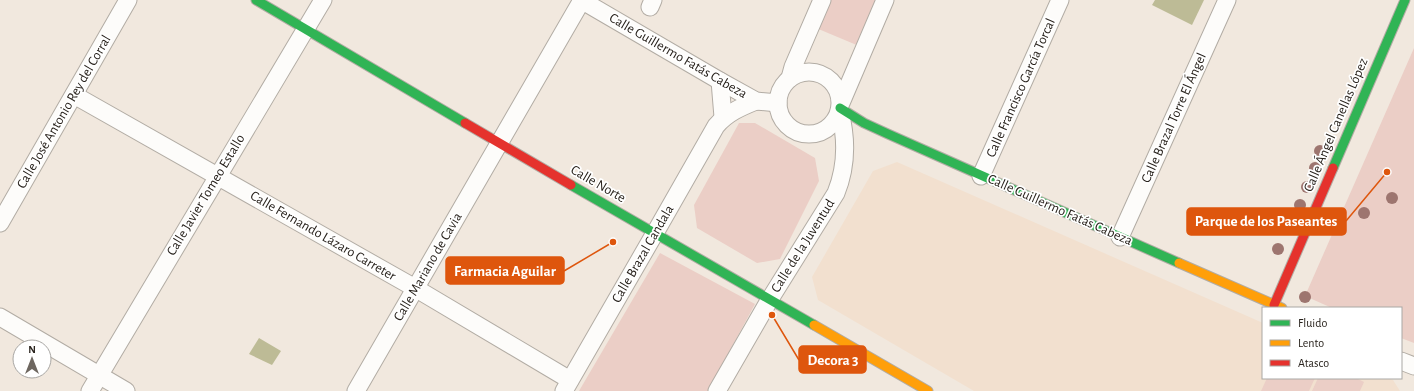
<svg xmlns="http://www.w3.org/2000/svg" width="1414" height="391" font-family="'Alegreya Sans',sans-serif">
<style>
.built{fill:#f2e0cf}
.green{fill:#ebcec6}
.water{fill:#bdbb96}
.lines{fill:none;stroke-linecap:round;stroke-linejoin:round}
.street-casing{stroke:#b2aca4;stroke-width:19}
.fast-casing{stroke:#b2aca4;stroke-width:11}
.slow-casing{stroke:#b2aca4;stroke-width:11}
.jam-casing{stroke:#b2aca4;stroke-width:11}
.street{stroke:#fdfcfa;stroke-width:17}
.fast{stroke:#30b455;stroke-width:9}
.slow{stroke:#ff9f0a;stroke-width:9}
.jam{stroke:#e5322d;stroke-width:9}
.tree{fill:#9d756f}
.labels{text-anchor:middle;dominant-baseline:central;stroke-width:3.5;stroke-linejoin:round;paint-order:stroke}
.street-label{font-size:14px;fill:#28221c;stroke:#fff}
.leader{fill:none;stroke:#de560d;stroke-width:1.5}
.callout-dot{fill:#de560d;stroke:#fff;stroke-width:1.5}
.callout{fill:#de560d;stroke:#de560d;stroke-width:1.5}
.callout-label{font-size:15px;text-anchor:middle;font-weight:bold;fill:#fff}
</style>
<rect width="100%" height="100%" fill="#f1e8de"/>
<polygon class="built" points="897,162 1263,323 1263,378 1387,378 1393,380 1400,391 974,391 818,300 812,277 873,171"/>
<g class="green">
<polygon points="828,0 879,0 859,46 816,28"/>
<polygon points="1414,48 1414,343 1401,338 1401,308 1332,308 1305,296"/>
<polygon points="739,123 755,123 815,158 819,181 780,259 757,263 697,228 694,205"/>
<polygon points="660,253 755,304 708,391 579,391"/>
<polygon points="1267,378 1315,378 1309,391 1261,391"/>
<polygon points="1318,378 1356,378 1364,382 1360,391 1312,391"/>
</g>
<g class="water">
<polygon points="1155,0 1204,0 1192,25 1152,5"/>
<polygon points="259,338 281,351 272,365 249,354"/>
</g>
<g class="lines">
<g class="street-casing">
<g id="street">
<polyline points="581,0 720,81 756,101 778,103"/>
<polyline points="650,7 653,0"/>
<circle cx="809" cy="103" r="31"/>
<polyline points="790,78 793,67 822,0"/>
<polyline points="720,81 723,117"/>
<polyline points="74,95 415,288 570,380"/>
<polyline points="841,103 885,0"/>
<polyline points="981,176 1060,0"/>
<polyline points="0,223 128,0"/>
<polyline points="1120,237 1227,0"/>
<polyline points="0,317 126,391"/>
<polyline points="1401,361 1414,366"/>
<polyline points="90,391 323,0"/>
<polyline points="356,391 582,0"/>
<path d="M 564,391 L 655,233 L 716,126 C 727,113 741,107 756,101"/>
<path d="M 717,391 L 770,299 L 836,193 C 847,166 847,140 840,112"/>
</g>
</g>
<g class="fast-casing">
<g id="fast">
<polyline points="256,0 465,123"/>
<polyline points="840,108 864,123 888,134 1179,263"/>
<polyline points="1333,168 1405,0"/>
<polyline points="571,185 814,325"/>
</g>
</g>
<g class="slow-casing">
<g id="slow">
<polyline points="1179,263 1282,308"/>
<polyline points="814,325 928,391"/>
</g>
</g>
<g class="jam-casing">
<g id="jam">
<polyline points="465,123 571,185"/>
<polyline points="1274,305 1333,168"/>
</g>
</g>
<use href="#street" class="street"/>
<use href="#fast" class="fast"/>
<use href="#slow" class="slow"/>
<use href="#jam" class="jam"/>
</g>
<g class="tree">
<circle cx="1320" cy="151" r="6"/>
<circle cx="1315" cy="168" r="6"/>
<circle cx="1307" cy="187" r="6"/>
<circle cx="1392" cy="198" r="6"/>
<circle cx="1300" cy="205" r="6"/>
<circle cx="1364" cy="213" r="6"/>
<circle cx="1278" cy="249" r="6"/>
<circle cx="1305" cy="297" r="6"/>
</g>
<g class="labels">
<g class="street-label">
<text transform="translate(678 56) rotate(30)">Calle Guillermo Fatás Cabeza</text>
<text transform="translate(1021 88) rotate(-66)">Calle Francisco García Torcal</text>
<text transform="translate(64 112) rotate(-60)">Calle José Antonio Rey del Corral</text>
<text transform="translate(1174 118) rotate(-66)">Calle Brazal Torre El Ángel</text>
<text transform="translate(1336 125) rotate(-67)">Calle Ángel Canellas López</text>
<text transform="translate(598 184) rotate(30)">Calle Norte</text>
<text transform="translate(206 195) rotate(-59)">Calle Javier Tomeo Estallo</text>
<text transform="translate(1060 210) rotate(24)">Calle Guillermo Fatás Cabeza</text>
<text transform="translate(323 236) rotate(30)">Calle Fernando Lázaro Carreter</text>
<text transform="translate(803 246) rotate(-58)">Calle de la Juventud</text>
<text transform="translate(643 254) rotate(-60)">Calle Brazal Candala</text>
<text transform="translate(428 267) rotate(-60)">Calle Mariano de Cavia</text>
</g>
</g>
<path class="leader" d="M1387 172L1346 221M613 242L564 271M772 315L799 360"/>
<g class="callout-dot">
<circle cx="1387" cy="172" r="4"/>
<circle cx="613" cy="242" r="4"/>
<circle cx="772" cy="315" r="4"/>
</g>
<g class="callout">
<rect x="1187" y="208" width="159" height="27" rx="4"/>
<rect x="446" y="257" width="118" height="27" rx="4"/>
<rect x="799" y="346" width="67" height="27" rx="4"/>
</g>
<g class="callout-label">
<text x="1266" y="226">Parque de los Paseantes</text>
<text x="505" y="276">Farmacia Aguilar</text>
<text x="833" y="365">Decora 3</text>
</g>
<rect x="1262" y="307" width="140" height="72" fill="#ffffff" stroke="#a9a7a4"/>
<rect x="1270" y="320" width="20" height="6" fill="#30b455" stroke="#a9a7a4"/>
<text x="1298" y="327" font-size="12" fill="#28221c">Fluido</text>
<rect x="1270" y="340" width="20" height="6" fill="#ff9f0a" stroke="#a9a7a4"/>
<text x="1298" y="347" font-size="12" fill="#28221c">Lento</text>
<rect x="1270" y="360" width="20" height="6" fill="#e5322d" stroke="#a9a7a4"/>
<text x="1298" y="367" font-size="12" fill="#28221c">Atasco</text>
<g transform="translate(32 359)"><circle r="19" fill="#ffffff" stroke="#a9a7a4"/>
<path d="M0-3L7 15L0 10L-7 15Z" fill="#6e6760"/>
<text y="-6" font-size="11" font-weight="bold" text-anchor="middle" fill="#28221c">N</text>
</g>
</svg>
